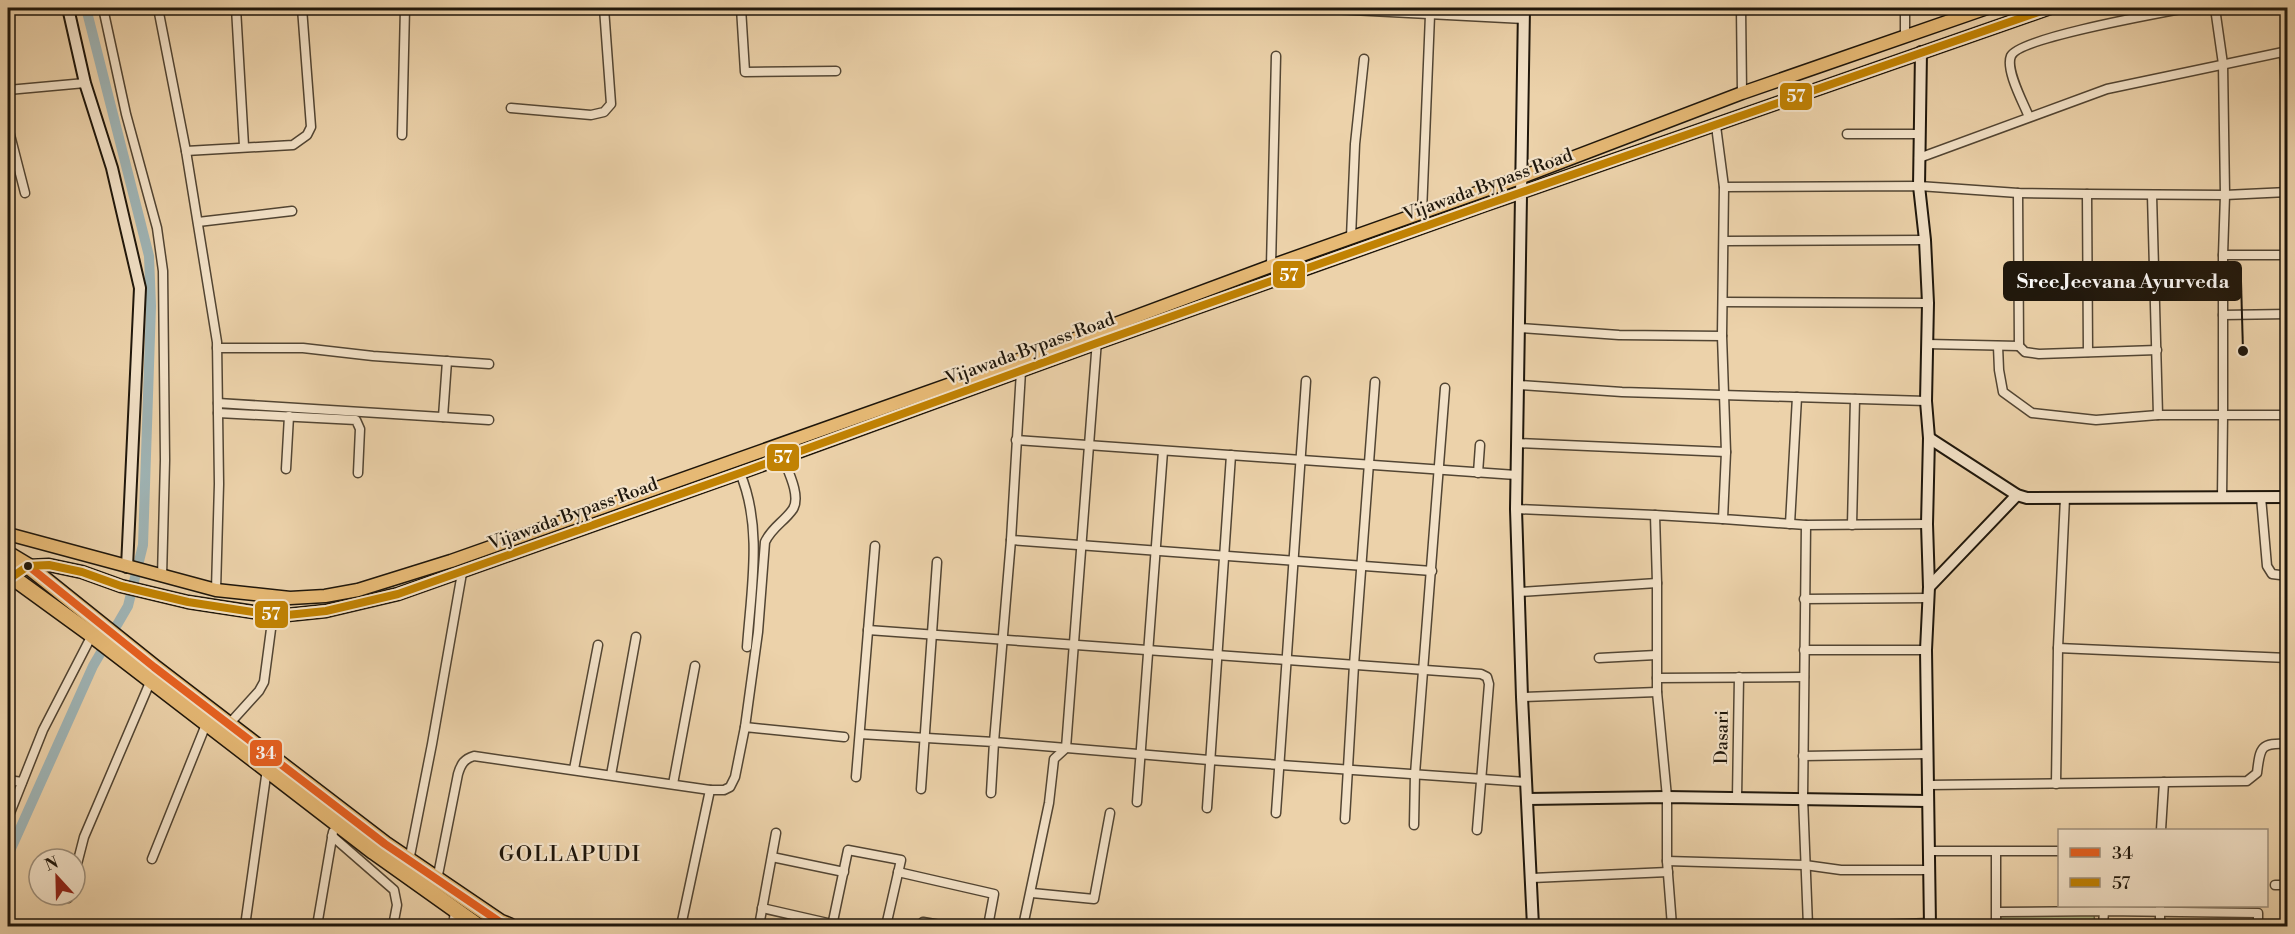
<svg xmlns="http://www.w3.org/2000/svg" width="2295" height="934" font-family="'Libre Bodoni',serif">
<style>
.park{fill:url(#park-dots);stroke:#6a694a;stroke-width:1.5}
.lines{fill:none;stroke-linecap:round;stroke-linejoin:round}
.canal{stroke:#9fb4b5;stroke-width:10}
.street-casing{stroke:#524533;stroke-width:11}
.secondary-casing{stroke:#1e160b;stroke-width:14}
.primary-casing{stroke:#1e160b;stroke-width:15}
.highway-casing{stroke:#1e160b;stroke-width:18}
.street{stroke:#f3e2c8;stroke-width:8}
.secondary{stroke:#f3e2c8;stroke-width:10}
.primary{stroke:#e6b975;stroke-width:12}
.highway{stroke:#e6b975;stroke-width:15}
.bus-1-casing{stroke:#f3e2c8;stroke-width:12}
.bus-2-casing{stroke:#f3e2c8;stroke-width:12}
.bus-1{stroke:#e76121;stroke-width:8}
.bus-2{stroke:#c18203;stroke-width:8}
.bus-dot{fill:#1e160b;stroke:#f3e2c8;stroke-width:2}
.labels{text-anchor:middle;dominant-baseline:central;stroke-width:4.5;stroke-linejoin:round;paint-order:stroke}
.street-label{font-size:18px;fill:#1e160b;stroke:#f3e2c8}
.quarter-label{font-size:21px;letter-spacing:1.5px;fill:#1e160b;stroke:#f3e2c8}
.leader{fill:none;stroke:#1e160b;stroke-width:2}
.callout-dot{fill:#1e160b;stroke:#f3e2c8;stroke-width:2}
.callout{fill:#1e160b;stroke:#1e160b;stroke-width:2}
.callout-label{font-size:20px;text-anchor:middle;font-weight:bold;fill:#fff}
.line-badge{stroke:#f3e2c8;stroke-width:2}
.badge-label{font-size:16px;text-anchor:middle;font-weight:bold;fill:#fff}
</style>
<defs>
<pattern id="park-dots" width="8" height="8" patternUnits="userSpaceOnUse" patternTransform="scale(1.5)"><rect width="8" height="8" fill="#b6bc8a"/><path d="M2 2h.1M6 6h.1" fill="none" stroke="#9ca176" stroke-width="1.8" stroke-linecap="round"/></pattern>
</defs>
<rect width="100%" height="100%" fill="#ecd2aa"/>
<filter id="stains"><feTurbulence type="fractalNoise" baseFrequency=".00333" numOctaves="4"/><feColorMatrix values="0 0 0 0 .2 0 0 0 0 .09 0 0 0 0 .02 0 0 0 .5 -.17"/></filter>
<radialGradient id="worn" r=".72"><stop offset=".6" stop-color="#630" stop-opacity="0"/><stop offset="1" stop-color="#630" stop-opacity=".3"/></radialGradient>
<polygon class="park" points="2001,914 2094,914 2095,926 2000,926"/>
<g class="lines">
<g class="canal">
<polyline points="8,893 10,851 93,666 128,606 143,545 151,306 149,256 86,8"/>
<polyline points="8,911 9,926"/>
</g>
<g class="street-casing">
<g id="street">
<polyline points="103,8 126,114 157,228 163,271 165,460 162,577"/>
<polyline points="158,8 186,151 217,342 219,484 216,590"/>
<polyline points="236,8 244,146"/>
<polyline points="741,8 745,72 836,71"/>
<polyline points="1313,8 1524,19"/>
<polyline points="1741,8 1742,93"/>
<polyline points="2215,8 2223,64 2225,195 2223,255 2223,415 2288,415"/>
<polyline points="1905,36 1905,8"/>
<polyline points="2284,51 2288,129"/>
<polyline points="8,90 85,83"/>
<polyline points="511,108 591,115 604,112 611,104 604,8"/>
<path d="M 2029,117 C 2024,104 2005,70 2011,56 C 2019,38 2161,13 2187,8"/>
<polyline points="1716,126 1724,187 1722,336 1726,452 1723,519 1806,525 1927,524"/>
<polyline points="8,127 25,193"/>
<polyline points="1847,134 1919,134"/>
<polyline points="402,135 405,8"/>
<polyline points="186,151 293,145 307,135 311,127 302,8"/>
<polyline points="1919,158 2107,89 2288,51"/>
<polyline points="1724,187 1919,186 2018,193 2087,194 2225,195 2288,192"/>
<polyline points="2087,194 2088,352"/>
<polyline points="2152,195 2158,415"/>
<polyline points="1422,212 1430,15"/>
<polyline points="198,222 292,211"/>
<polyline points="1351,237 1355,144 1364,59"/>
<polyline points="1725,241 1925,240"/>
<polyline points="2223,255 2288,255"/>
<polyline points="1271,266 1276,56"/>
<polyline points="1723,302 1928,303"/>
<polyline points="2223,315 2288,314"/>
<polyline points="1520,328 1619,335 1722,336"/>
<polyline points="1927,344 2019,346 2018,193"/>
<polyline points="1998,346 1999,370 2003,392 2032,413 2096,420 2158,415 2223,415 2222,498"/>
<polyline points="2019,346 2025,352 2039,354 2157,350"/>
<polyline points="217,348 303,348 373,356 489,364"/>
<polyline points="1021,371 1011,540 994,742 1209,760 1527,782"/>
<polyline points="1519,385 1622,392 1926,401"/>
<polyline points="218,403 489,420"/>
<polyline points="218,413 356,420 360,429 358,473"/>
<polyline points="443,417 447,361"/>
<polyline points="1016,440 1516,475"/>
<polyline points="1517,443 1726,452"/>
<polyline points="286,469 289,416"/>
<path d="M 740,473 C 763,527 751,590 747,647"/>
<polyline points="1478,473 1480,445"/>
<polyline points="2261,497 2267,566 2272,574 2288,576"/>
<polyline points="1516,509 1655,515"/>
<polyline points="1790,524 1797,397"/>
<polyline points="1806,525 1803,798 1808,926"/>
<polyline points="1852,525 1855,399"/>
<polyline points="1011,540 1432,571"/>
<polyline points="1520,592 1657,583"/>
<polyline points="1804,599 1928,598"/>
<polyline points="868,630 1481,674 1487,677 1489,684 1477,830"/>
<polyline points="2058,648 2288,658"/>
<polyline points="1804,650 1926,650"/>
<polyline points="1599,658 1656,655"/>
<polyline points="1657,678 1804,677"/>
<polyline points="1522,697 1657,692"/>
<polyline points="230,723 259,691 264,682 273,614"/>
<path d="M 745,727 L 758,632 L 765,542 C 772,527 784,522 793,509 C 801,496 788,471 783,458"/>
<polyline points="860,734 994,742 991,793"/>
<polyline points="1803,756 1928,754"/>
<polyline points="574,769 598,645"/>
<polyline points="611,775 636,637"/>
<polyline points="856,777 875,546"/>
<polyline points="8,780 22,782"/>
<polyline points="673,784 695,666"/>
<polyline points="2056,784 2058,648 2065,498"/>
<path d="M 1928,785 L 2247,781 L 2257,773 C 2260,748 2260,742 2288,744"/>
<polyline points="921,789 937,562"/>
<polyline points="1737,798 1739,677"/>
<polyline points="1137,802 1163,451"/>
<polyline points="1207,808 1231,455"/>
<polyline points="1276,813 1306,381"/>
<polyline points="8,818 43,730 92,635"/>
<polyline points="1345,819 1354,665 1375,382"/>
<polyline points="1414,825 1415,774 1445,388"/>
<polyline points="2161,830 2164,782"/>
<polyline points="332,836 394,890 397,905 393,926"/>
<polyline points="1929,851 2060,851"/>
<polyline points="772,857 844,872"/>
<polyline points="152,859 207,722"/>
<polyline points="409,861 432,744 462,573"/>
<polyline points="1667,861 1805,865 1841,870 1930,870"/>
<polyline points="75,872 84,837 151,680"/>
<polyline points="898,872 994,894 988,926"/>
<polyline points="1532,878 1668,872"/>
<path d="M 437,880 L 458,774 C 461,764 464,759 474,756 L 710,790 L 724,790 L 730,787 L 735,777 L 745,727 L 844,737"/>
<polyline points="2275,885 2288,885"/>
<polyline points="1032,893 1094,899 1110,813"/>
<polyline points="68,898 69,895"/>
<polyline points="2160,906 2160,926"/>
<polyline points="762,908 832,924"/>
<polyline points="1997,912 2104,911 2258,913 2258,926"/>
<polyline points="923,922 946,926"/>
<polyline points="245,926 267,769"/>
<polyline points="317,926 333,832"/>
<polyline points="453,926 455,911"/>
<polyline points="681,926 710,790"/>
<polyline points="759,926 776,833"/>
<polyline points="832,926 848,850 901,860 886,926"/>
<polyline points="1023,926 1049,803 1054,759 1066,748 1097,340"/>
<polyline points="1672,926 1667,861 1667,797 1657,692 1657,583 1655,515 1723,519"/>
<polyline points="1846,926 1930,923"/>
<polyline points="1996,926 1996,852"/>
<polyline points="2103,926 2104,911"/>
</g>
</g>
<g class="secondary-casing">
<g id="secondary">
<polyline points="68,8 85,83 112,168 140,288 127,567"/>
<polyline points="1524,8 1516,509 1522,697 1533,926"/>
<polyline points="1921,52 1919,186 1925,240 1928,303 1926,401 1929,438 1927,524 1929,587 1926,650 1930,926"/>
<polyline points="1929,438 2017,495 2027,498 2288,497"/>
<polyline points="1929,587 2017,495"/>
<polyline points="1528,799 1667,797 1928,801"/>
</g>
</g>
<g class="primary-casing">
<g id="primary">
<polyline points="8,534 216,590 290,598 325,596 358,590 451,561 1024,358 1271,266 1522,177 1742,93 1987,8"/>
<polyline points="12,577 28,566 49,565 82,572 121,586 188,602 266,614 287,615 326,611 398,594 740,473 1097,343 1485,205 2050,8"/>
</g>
</g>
<g class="highway-casing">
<g id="highway">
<polyline points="8,554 28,566 154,667 385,844 500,922 510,926"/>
<polyline points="8,574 92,635 374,852 478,926"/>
</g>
</g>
<use href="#street" class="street"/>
<use href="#secondary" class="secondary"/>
<use href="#primary" class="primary"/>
<use href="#highway" class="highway"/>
<g class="bus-1-casing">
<polyline id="bus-1" points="31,568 154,667 385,844 500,922 510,926"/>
</g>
<g class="bus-2-casing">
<polyline id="bus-2" points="12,577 28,566 49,565 82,572 121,586 188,602 266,614 287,615 326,611 398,594 740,473 1097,343 1485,205 2050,8"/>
</g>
<use href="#bus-1" class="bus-1"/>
<use href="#bus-2" class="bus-2"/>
</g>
<circle class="bus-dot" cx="28" cy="566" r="5"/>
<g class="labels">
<g class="street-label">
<text transform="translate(1488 185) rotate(-20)">Vijawada Bypass Road</text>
<text transform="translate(1030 349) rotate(-20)">Vijawada Bypass Road</text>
<text transform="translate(573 514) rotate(-20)">Vijawada Bypass Road</text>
<text transform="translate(1722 737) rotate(-89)">Dasari</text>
</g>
<g class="quarter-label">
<text x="570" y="855">GOLLAPUDI</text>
</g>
</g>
<path class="leader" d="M2243 351L2241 281"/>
<circle class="callout-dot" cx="2243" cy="351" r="6"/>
<rect class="callout" x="2004" y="262" width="237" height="38" rx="6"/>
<g class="callout-label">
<text x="2123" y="288">Sree Jeevana Ayurveda</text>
</g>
<g class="line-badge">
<rect x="1779" y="82" width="34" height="29" rx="6" fill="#c18203"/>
<rect x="1272" y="260" width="34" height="29" rx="6" fill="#c18203"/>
<rect x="766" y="443" width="34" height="29" rx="6" fill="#c18203"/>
<rect x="254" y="600" width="35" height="29" rx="6" fill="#c18203"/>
<rect x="249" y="739" width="34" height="28" rx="6" fill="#e76121"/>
</g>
<g class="badge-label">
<text x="1796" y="102">57</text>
<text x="1289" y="281">57</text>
<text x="783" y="463">57</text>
<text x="271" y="620">57</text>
<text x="266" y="759">34</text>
</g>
<rect width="2295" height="934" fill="none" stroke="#ecd2aa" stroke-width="30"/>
<rect x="9" y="9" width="2277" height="916" fill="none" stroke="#1e160b" stroke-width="3"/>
<rect x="15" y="15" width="2265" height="904" fill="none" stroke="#1e160b" stroke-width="1.5"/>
<rect x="2058" y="829" width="210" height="78" fill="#f3e2c8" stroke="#9e907c" stroke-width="1.5"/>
<rect x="2070" y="848" width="30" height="9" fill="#e76121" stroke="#9e907c" stroke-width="1.5"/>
<text x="2112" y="859" font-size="18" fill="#1e160b">34</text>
<rect x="2070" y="878" width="30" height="9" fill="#c18203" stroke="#9e907c" stroke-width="1.5"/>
<text x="2112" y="889" font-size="18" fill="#1e160b">57</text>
<g transform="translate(57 877) rotate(338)"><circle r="28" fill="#f3e2c8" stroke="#9e907c" stroke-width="1.5"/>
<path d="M0-4.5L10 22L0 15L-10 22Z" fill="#8f2418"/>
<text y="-9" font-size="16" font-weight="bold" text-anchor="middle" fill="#1e160b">N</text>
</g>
<rect width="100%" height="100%" filter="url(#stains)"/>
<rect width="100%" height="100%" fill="url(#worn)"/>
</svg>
